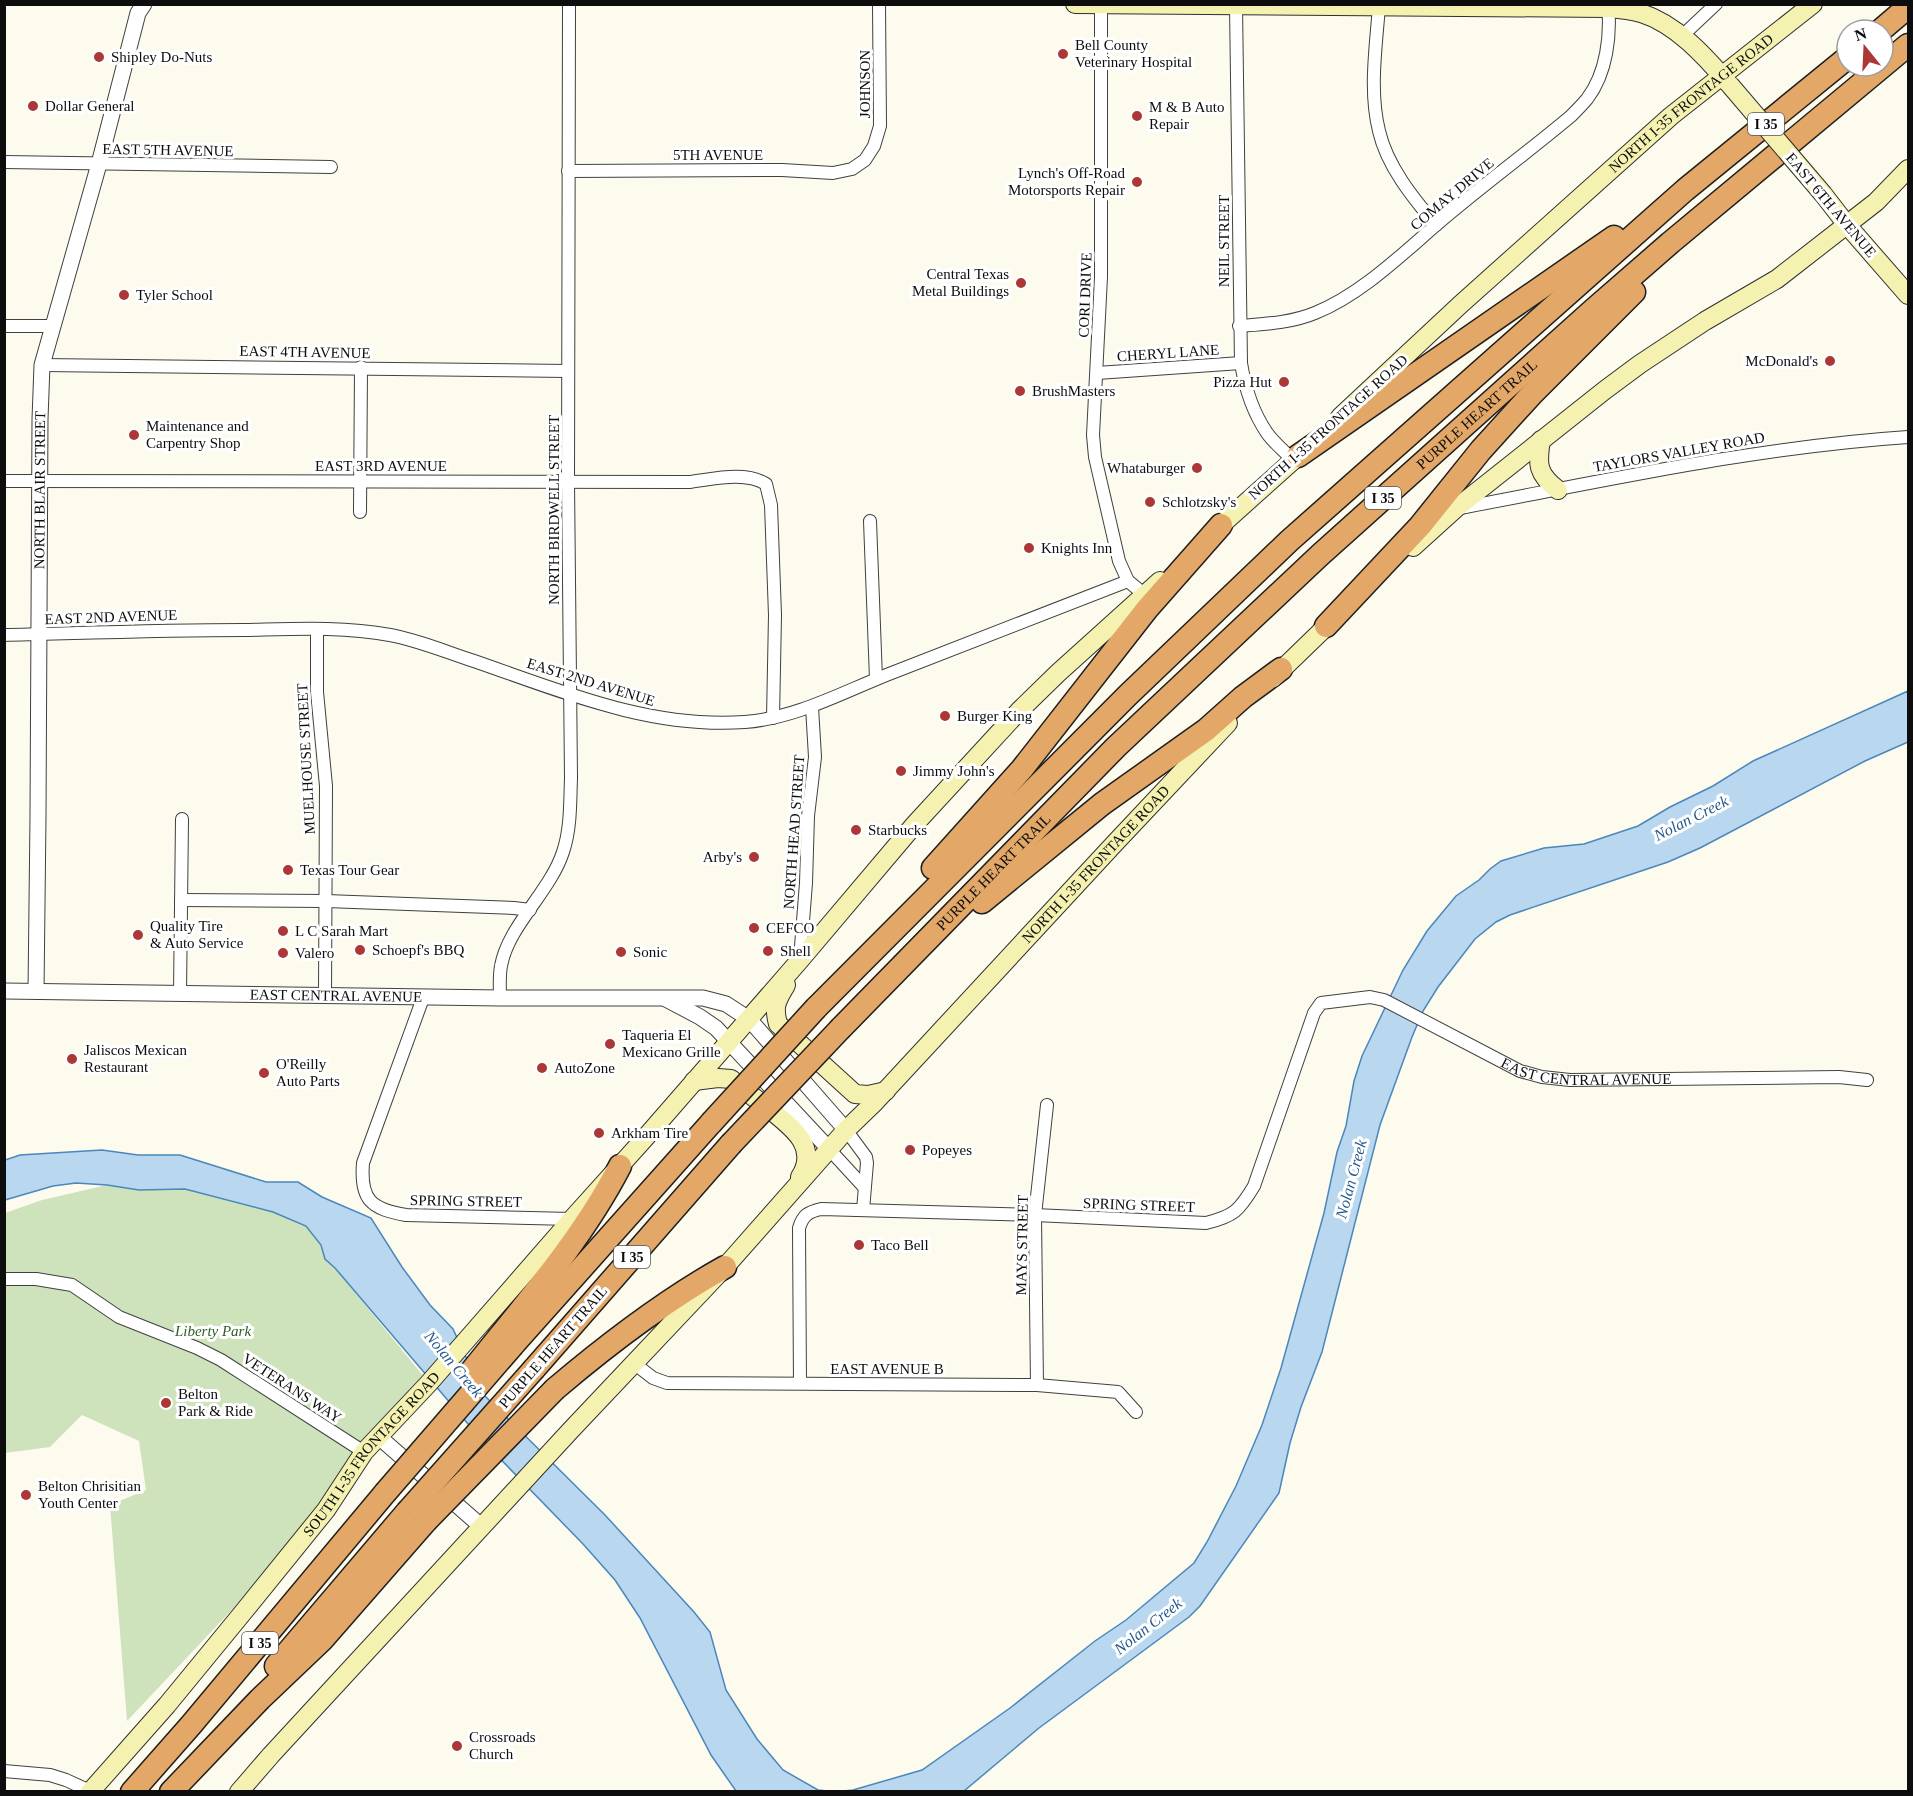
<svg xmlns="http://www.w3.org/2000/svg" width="1913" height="1796" font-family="'Times New Roman',serif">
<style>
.green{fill:#cee3bc}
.water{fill:#b9d7ee;stroke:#4987bc;stroke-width:1.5}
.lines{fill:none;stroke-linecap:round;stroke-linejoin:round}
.minor-casing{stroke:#404040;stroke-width:14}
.tertiary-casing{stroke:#404040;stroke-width:17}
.secondary-casing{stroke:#2f2f2f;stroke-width:20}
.motorway-casing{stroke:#1e1e1e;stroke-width:25}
.minor{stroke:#fff;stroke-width:12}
.tertiary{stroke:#fff;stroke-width:15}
.secondary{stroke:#f5f2b1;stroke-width:18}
.motorway{stroke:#e3a767;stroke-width:22}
.secondary-bridge-casing{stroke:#2f2f2f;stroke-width:20;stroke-linecap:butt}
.motorway-bridge-casing{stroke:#1e1e1e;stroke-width:25;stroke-linecap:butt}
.secondary-bridge{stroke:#f5f2b1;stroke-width:18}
.motorway-bridge{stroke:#e3a767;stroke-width:22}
.poi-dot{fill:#ab3736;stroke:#fff;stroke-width:2}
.labels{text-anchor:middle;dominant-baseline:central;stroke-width:6;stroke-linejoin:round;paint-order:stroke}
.shield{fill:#fff;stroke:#565656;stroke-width:1.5}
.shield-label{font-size:14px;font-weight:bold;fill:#0d0d0d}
.poi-label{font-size:15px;fill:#0d0d0d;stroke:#fff;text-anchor:start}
.street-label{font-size:15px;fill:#0d0d0d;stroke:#fff}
.park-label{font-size:15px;font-style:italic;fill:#2d5c25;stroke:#fff}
.water-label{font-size:16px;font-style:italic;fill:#255a8f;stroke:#fff}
</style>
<rect width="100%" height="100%" fill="#fdfbee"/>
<polygon class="green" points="107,1185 139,1190 185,1189 273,1212 306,1226 321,1245 325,1259 335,1268 429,1383 326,1510 127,1721 110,1505 146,1490 139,1441 82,1415 50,1447 5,1453 5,1213 42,1200"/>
<g class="water">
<polygon points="1908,691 1908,742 1865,761 1700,848 1668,862 1510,915 1496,922 1475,939 1438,987 1423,1011 1412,1037 1380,1125 1322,1352 1301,1407 1290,1443 1279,1493 1200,1606 1189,1617 1039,1728 964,1791 834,1792 853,1790 922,1770 1010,1708 1095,1641 1126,1620 1194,1563 1207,1542 1236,1486 1262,1425 1281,1368 1324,1213 1337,1152 1346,1126 1354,1081 1362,1056 1403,970 1427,931 1456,896 1479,880 1490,869 1501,861 1544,848 1584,844 1638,826 1670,807 1713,786 1753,761"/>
<polygon points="102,1150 138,1155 180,1155 266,1182 298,1182 322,1197 371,1218 402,1267 430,1305 453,1329 483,1394 605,1515 694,1612 710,1632 726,1690 757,1739 783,1770 818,1790 828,1791 736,1791 711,1755 640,1618 615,1580 583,1544 480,1438 335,1268 325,1259 321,1245 306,1226 273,1212 185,1189 139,1190 107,1185 76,1183 53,1186 5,1200 5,1160 20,1155"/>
</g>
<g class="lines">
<g class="minor-casing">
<g id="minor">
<polyline points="1101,5 1101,277 1093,435 1095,457 1119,561 1128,581 1145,595"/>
<path d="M 1236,6 L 1241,363 C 1245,388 1252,411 1267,433 C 1274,443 1284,451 1293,460"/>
<path d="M 1379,6 C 1376,47 1369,91 1379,131 C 1387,166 1413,198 1436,225"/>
<polyline points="1681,37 1716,4"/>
<polyline points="4,162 331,167"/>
<polyline points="568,171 782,170 833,173 852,169 865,160 874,146 880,126 879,4"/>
<polyline points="4,326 54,326"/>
<path d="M 1239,326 C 1264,324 1291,323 1315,313 C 1360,295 1400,256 1436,225 C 1480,187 1527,153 1571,116 C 1577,110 1582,105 1587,99 C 1607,73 1611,35 1608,4"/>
<polyline points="42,365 568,371"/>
<polyline points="1097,373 1241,363"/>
<path d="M 4,481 L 690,482 C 714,479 745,471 766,484 L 771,505 L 775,615 L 773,718"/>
<path d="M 1460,508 C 1609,480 1757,447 1908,437"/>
<polyline points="360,512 361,367"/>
<polyline points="870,521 876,679"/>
<polyline points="317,629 317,692 326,786 325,995"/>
<path d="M 4,635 C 84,633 164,630 244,630 C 292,629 342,626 390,635 C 418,640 446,652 474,661 C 561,691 650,729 745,722 C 796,718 841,693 889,674 C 968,643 1048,612 1128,581"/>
<polyline points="181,900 326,901 514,908 530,910"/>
<polyline points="800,959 806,883 808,816 815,757 812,707"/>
<polyline points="180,993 182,819"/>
<path d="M 423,998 L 363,1163 C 360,1200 371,1209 406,1215 L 572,1219"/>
<path d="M 500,998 C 500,988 499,976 501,966 C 508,926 550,892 563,852 C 571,828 570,803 571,778 L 568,482 L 569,4"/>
<polyline points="846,1130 866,1157 867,1163 863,1210"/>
<polyline points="829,1149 864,1187"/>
<polyline points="4,1279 36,1279 72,1285 119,1317 197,1348 221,1360 364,1452"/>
<polyline points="635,1364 653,1378 667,1383 1037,1385 1118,1392 1136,1412"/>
<path id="s1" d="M 800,1383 L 799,1228 C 803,1215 808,1212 821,1209 L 1035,1215 L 1206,1223 C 1234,1216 1239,1211 1254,1186 L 1314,1013 L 1321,1003 L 1370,997 L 1384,1000 L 1520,1071 L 1542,1077 L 1570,1080 L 1839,1077 L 1867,1080"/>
<polyline points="1037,1385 1035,1215 1047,1105"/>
<polyline points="4,1771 50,1775 66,1780 90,1791"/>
</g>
</g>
<g class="tertiary-casing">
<g id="tertiary">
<path id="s2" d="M 4,991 L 500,998 L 703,998 L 726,1004 L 749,1019 L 846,1130"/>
<path id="s3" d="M 36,991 L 38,816 L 40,419 L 42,365 L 99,164 L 138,13 L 144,4"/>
<polyline points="666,999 700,1017 716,1028 829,1149"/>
<polyline points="379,1437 482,1527"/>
</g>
</g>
<g class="secondary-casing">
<g id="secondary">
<path d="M 1075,4 L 1609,8 C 1620,9 1630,10 1641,13 C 1676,24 1705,56 1728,83"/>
<polyline points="1823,194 1847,225 1908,295"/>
<path id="s4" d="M 1340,417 L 1461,304 L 1671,116 L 1813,4"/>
<path d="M 1541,440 C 1537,464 1537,474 1558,490"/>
<polyline points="1211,534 1307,448"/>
<polyline points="1413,547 1455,509 1605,390 1640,364 1705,321 1777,279 1876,202 1908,169"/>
<polyline points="1273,678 1335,618"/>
<path d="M 786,985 C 777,1001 773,1005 778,1024 L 855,1094 L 868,1095 L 886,1091"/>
<path d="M 694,1081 L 718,1078 L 731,1079 C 743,1089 756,1099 768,1108 C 790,1126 820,1146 800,1177"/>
<path id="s5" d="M 90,1792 L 167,1705 L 245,1610 L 326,1510 L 364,1452 L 429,1383 L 572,1219 L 645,1138 L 800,960 L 915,824 L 1019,711 L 1058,673 L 1160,581"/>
<path id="s6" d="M 239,1792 L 271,1755 L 570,1431 L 725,1267 L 846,1130 L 875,1102 L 1115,843 L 1228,723"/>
</g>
</g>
<g class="motorway-casing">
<g id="motorway">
<polyline points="1881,30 1908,7"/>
<polyline points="1298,456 1614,237"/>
<polyline points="1326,626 1420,526 1481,450 1531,395 1634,292"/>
<polyline points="933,868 1022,769 1147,609 1221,525"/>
<polyline points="982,902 1102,804 1206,730 1243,697 1281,669"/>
<polyline points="816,1008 1128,695 1289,541 1685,190 1847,58"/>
<path id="s7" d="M 841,1028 L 1116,747 L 1320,555 L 1592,311 L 1670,243 L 1908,45"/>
<path d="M 499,1337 C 543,1283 588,1228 620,1166"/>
<polyline points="513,1345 711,1123"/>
<polyline points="534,1369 731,1144"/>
<path d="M 555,1389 C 608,1344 664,1301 725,1267"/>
<polyline points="276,1666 407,1512"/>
<polyline points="132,1792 191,1725 385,1493"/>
<polyline points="171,1792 260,1699 322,1640 426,1521"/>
</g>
</g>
<use href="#minor" class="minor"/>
<use href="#tertiary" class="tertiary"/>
<use href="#secondary" class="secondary"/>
<use href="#motorway" class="motorway"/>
<g class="secondary-bridge-casing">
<polyline id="secondary-bridge" points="1730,85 1823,194"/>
</g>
<g class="motorway-bridge-casing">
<g id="motorway-bridge">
<polyline points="711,1123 816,1008"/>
<polyline points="731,1144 841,1028"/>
<polyline points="470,1373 499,1337"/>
<polyline points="385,1493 513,1345"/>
<polyline points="407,1512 534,1369"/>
<polyline points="426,1521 555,1389"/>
</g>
</g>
<use href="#secondary-bridge" class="secondary-bridge"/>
<use href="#motorway-bridge" class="motorway-bridge"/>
</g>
<g class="poi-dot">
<circle cx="1063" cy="54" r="6"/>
<circle cx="99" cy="57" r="6"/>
<circle cx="33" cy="106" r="6"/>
<circle cx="1137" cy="116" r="6"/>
<circle cx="1137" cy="182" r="6"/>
<circle cx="1021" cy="283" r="6"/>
<circle cx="124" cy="295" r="6"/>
<circle cx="1830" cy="361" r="6"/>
<circle cx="1284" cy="382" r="6"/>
<circle cx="1020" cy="391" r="6"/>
<circle cx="134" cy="435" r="6"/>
<circle cx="1197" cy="468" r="6"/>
<circle cx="1150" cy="502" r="6"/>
<circle cx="1029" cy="548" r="6"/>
<circle cx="945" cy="716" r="6"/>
<circle cx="901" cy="771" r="6"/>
<circle cx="856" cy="830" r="6"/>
<circle cx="754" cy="857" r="6"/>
<circle cx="288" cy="870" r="6"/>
<circle cx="754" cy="928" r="6"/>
<circle cx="283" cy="931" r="6"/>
<circle cx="138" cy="935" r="6"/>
<circle cx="360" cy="950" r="6"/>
<circle cx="768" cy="951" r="6"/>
<circle cx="621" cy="952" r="6"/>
<circle cx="283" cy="953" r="6"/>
<circle cx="610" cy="1044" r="6"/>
<circle cx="72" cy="1059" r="6"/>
<circle cx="542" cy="1068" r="6"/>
<circle cx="264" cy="1073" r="6"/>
<circle cx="599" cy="1133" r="6"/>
<circle cx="910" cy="1150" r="6"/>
<circle cx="859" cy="1245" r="6"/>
<circle cx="166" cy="1403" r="6"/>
<circle cx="26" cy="1495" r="6"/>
<circle cx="457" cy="1746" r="6"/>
</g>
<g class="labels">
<g class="shield">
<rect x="1748" y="113" width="36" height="22" rx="4.5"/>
<rect x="1365" y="487" width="36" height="22" rx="4.5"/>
<rect x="614" y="1246" width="36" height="22" rx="4.5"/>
<rect x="242" y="1632" width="36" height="22" rx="4.5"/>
</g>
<g class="shield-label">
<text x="1766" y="124">I 35</text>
<text x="1383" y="498">I 35</text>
<text x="632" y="1257">I 35</text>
<text x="260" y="1643">I 35</text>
</g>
<g class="poi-label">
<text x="1075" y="45">Bell County<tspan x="1075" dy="17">Veterinary Hospital</tspan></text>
<text x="111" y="57">Shipley Do-Nuts</text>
<text x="45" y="106">Dollar General</text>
<text x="1149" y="107">M &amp; B Auto<tspan x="1149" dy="17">Repair</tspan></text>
<text x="1125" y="173" text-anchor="end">Lynch's Off-Road<tspan x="1125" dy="17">Motorsports Repair</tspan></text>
<text x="1009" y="274" text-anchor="end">Central Texas<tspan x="1009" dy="17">Metal Buildings</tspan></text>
<text x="136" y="295">Tyler School</text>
<text x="1818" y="361" text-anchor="end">McDonald's</text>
<text x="1272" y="382" text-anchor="end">Pizza Hut</text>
<text x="1032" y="391">BrushMasters</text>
<text x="146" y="426">Maintenance and<tspan x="146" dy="17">Carpentry Shop</tspan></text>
<text x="1185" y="468" text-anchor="end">Whataburger</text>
<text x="1162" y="502">Schlotzsky's</text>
<text x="1041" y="548">Knights Inn</text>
<text x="957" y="716">Burger King</text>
<text x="913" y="771">Jimmy John's</text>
<text x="868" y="830">Starbucks</text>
<text x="742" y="857" text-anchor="end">Arby's</text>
<text x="300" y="870">Texas Tour Gear</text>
<text x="150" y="926">Quality Tire<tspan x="150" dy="17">&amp; Auto Service</tspan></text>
<text x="766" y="928">CEFCO</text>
<text x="295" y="931">L C Sarah Mart</text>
<text x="372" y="950">Schoepf's BBQ</text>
<text x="780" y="951">Shell</text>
<text x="633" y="952">Sonic</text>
<text x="295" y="953">Valero</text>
<text x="622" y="1035">Taqueria El<tspan x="622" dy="17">Mexicano Grille</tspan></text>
<text x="84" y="1050">Jaliscos Mexican<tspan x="84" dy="17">Restaurant</tspan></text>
<text x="276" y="1064">O'Reilly<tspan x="276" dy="17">Auto Parts</tspan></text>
<text x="554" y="1068">AutoZone</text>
<text x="611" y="1133">Arkham Tire</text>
<text x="922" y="1150">Popeyes</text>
<text x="871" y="1245">Taco Bell</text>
<text x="178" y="1394">Belton<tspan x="178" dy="17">Park &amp; Ride</tspan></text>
<text x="38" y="1486">Belton Chrisitian<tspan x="38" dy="17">Youth Center</tspan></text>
<text x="469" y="1737">Crossroads<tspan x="469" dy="17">Church</tspan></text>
</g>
<g class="street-label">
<text transform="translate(865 84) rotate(-90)">JOHNSON</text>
<text stroke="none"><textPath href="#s4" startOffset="471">NORTH I-35 FRONTAGE ROAD</textPath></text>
<text transform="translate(168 150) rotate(1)">EAST 5TH AVENUE</text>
<text x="718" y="155">5TH AVENUE</text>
<text transform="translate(1452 194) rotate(-40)">COMAY DRIVE</text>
<text transform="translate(1831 205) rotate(50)">EAST 6TH AVENUE</text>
<text transform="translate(1224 241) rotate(-90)">NEIL STREET</text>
<text transform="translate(1085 295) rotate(-88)">CORI DRIVE</text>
<text transform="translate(305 352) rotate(1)">EAST 4TH AVENUE</text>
<text transform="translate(1168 353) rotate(-4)">CHERYL LANE</text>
<text stroke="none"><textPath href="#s7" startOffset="884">PURPLE HEART TRAIL</textPath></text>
<text transform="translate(1328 427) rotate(-42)">NORTH I-35 FRONTAGE ROAD</text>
<text transform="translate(1679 452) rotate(-10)">TAYLORS VALLEY ROAD</text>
<text x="381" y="466">EAST 3RD AVENUE</text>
<text stroke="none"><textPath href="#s3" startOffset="501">NORTH BLAIR STREET</textPath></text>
<text transform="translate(554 510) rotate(-90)">NORTH BIRDWELL STREET</text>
<text transform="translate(111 617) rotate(-2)">EAST 2ND AVENUE</text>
<text transform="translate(591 682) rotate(17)">EAST 2ND AVENUE</text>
<text transform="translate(306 759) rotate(-93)">MUELHOUSE STREET</text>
<text transform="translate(794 832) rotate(-86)">NORTH HEAD STREET</text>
<text stroke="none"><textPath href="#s6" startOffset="1263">NORTH I-35 FRONTAGE ROAD</textPath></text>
<text stroke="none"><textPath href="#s7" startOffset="218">PURPLE HEART TRAIL</textPath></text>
<text stroke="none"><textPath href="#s2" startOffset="332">EAST CENTRAL AVENUE</textPath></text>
<text stroke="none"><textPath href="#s1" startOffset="1113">EAST CENTRAL AVENUE</textPath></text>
<text transform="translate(466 1201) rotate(1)">SPRING STREET</text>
<text transform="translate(1139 1205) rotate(2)">SPRING STREET</text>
<text transform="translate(1022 1245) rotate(-89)">MAYS STREET</text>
<text transform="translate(553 1347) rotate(-49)">PURPLE HEART TRAIL</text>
<text x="887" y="1369">EAST AVENUE B</text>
<text transform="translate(292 1388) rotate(33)">VETERANS WAY</text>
<text stroke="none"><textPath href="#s5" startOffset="440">SOUTH I-35 FRONTAGE ROAD</textPath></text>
</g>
<g class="park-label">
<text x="213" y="1331">Liberty Park</text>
</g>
<g class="water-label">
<text transform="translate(1691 818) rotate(-27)">Nolan Creek</text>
<text transform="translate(1351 1179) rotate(-75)">Nolan Creek</text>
<text transform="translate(454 1364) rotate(50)">Nolan Creek</text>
<text transform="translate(1148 1626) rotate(-38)">Nolan Creek</text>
</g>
</g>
<rect width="1913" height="1796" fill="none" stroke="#0d0d0d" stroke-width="12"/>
<g transform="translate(1865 48) rotate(342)"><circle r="28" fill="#ffffff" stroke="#9e9e9e" stroke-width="1.5"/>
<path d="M0-4.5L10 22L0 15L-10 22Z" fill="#ab3736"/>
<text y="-9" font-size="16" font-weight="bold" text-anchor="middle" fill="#0d0d0d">N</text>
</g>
</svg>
